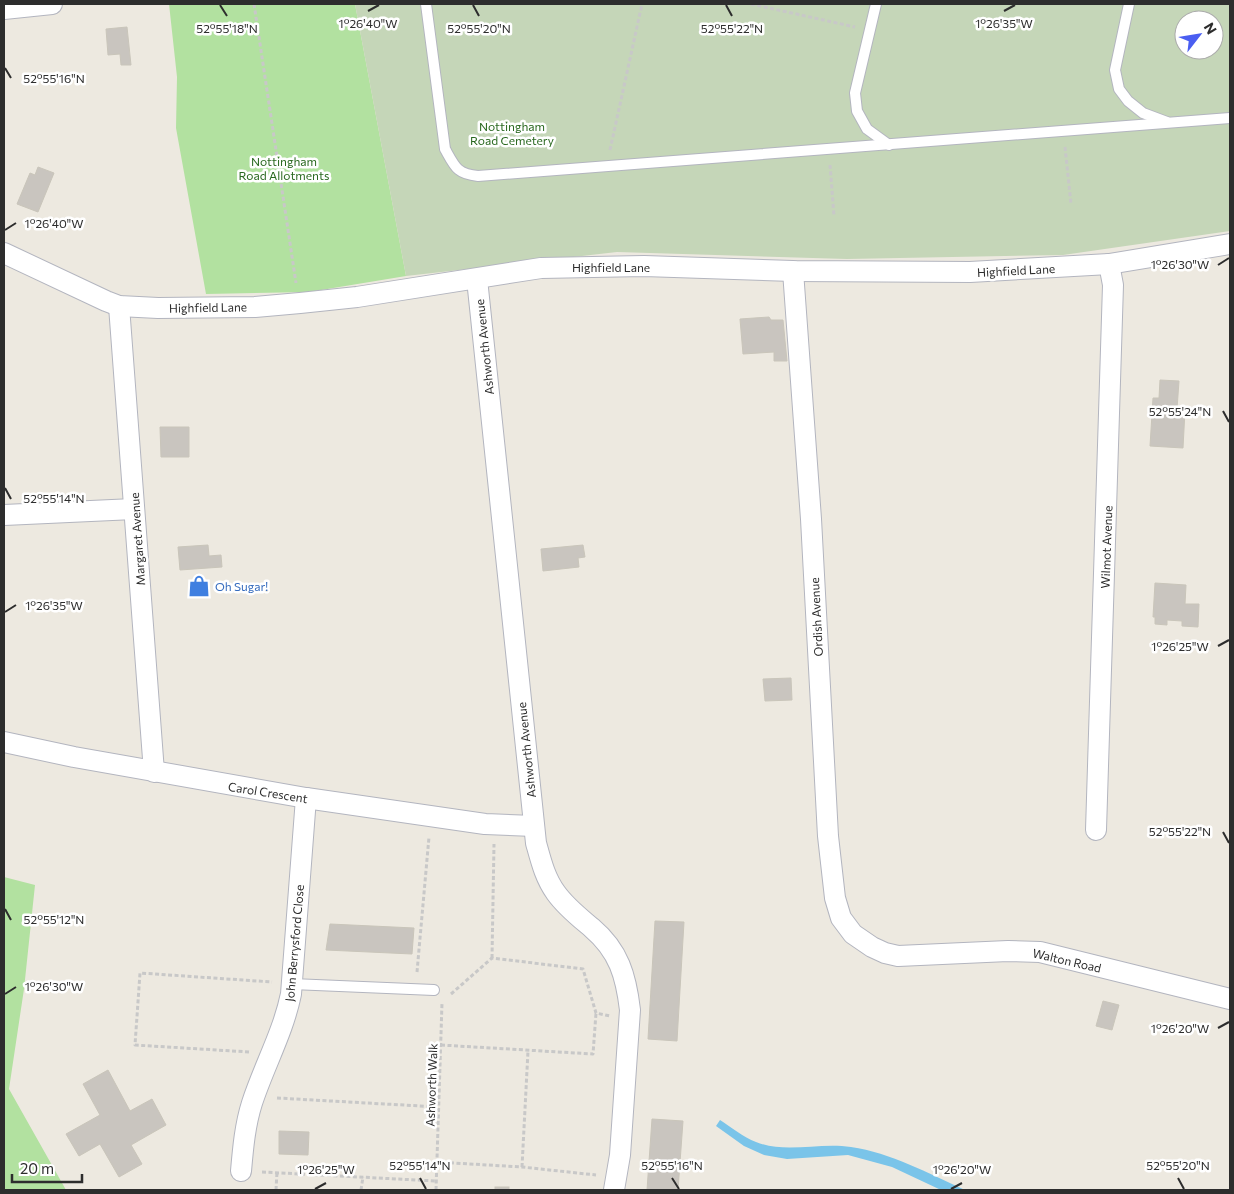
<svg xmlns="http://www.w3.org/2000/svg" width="1234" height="1194" font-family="Commissioner,sans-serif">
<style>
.green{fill:#b2e1a0}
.cemetery{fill:#c5d6b8;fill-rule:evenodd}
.water{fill:#7ac4e9}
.building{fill:#c9c5bf;stroke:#c9c5ba}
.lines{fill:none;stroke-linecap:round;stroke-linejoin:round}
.lane-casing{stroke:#b3b5bf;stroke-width:12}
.street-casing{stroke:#b3b5bf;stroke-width:22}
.path{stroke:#c8c8c8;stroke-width:3;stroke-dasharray:4 2.5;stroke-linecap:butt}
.lane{stroke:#fff;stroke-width:10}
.street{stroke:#fff;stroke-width:20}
.ticks{fill:none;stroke:#2d2d2d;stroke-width:2}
.labels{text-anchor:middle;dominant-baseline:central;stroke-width:5;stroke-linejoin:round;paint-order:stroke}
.park-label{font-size:12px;fill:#29681f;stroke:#fff}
.street-label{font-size:12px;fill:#2d2d2d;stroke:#fff}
.shop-label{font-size:12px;fill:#366cbe;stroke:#fff;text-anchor:start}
.ticks-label{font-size:12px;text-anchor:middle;fill:#2d2d2d;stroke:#fff;stroke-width:5;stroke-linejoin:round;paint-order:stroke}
</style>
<rect width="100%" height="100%" fill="#ede9e0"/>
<g class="green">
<polygon points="169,4 355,4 406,276 309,292 206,294 176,128 177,77"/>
<polygon points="4,877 35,885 24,989 9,1089 66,1190 4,1190"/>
</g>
<path class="cemetery" d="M 355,4 L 1230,4 L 1230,231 L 1063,255 L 847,259 L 617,252 L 406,276 ZM 1184,20 L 1214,20 L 1214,50 L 1184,50 Z"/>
<path class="water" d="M 720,1120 C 731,1127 743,1137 756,1142 C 786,1154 819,1142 851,1147 C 891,1153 928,1173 965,1190 L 941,1190 L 892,1167 L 848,1155 L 787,1159 L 764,1155 L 744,1146 L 716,1126 Z"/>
<g class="building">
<polygon points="127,27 131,65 121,65 120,54 108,55 106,29"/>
<polygon points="38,167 54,173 38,212 17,204 30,173 35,175"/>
<polygon points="769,317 771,320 783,320 787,361 774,361 774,352 743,354 740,319"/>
<polygon points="1160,380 1179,381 1177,409 1185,410 1183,448 1150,446 1153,398 1159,398"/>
<polygon points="160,427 189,427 189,457 161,457"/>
<polygon points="208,545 209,556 221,555 222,567 180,570 178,547"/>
<polygon points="583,545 585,557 578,558 579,567 543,571 541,549"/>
<polygon points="1155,583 1186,585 1185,604 1199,604 1198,627 1182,626 1182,621 1167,620 1167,625 1155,624 1155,617 1153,617"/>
<polygon points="791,678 792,700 765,701 763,679"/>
<polygon points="655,921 684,922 677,1041 648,1039"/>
<polygon points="330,924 414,928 412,954 326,950"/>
<polygon points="1103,1001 1119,1005 1112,1030 1096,1026"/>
<polygon points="108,1070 130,1111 152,1099 166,1125 131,1145 142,1164 119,1177 100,1144 79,1156 66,1134 100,1115 83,1084"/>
<polygon points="652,1119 683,1121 678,1190 647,1190"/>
<polygon points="279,1131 309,1132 308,1155 279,1154"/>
<rect x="495" y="1187" width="14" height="3"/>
</g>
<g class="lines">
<g class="lane-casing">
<g id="lane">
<path d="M 426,4 L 445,149 C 455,167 457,174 478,176 L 1230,118"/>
<polyline points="876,4 855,93 857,111 867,129 889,145"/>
<polyline points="1129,4 1115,70 1119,89 1128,101 1143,113 1167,122"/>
<polyline points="292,984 434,990"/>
</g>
</g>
<g class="street-casing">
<g id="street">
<polyline points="4,9 52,4"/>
<polyline points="4,253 106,301 119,306 158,308 255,307 300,303 357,297 541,268 644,266 793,271 970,272 1109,264 1230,244"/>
<polyline points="793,271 811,519 828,836 835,898 841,918 853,934 872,947 885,953 898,956 1008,951 1040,952 1230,999"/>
<path d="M 477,279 L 536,843 C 541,861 545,878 556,893 C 566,907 579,917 592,928 C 619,951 626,976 630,1010 L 620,1155 L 614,1190"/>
<polyline points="119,306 154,772"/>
<polyline points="4,515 134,509"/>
<polyline points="4,742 74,757 306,798 485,824 534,826"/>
<polyline points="1096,830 1113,285 1109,264"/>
<path d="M 241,1171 C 243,1148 245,1125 252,1103 C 264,1066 283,1033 291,994 L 306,798"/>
</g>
</g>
<g class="path">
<polyline points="254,4 296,283"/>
<polyline points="751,4 855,27"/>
<polyline points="1065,147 1071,204"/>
<polyline points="610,150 642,4"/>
<polyline points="830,165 834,216"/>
<polyline points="492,958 494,844"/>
<polyline points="417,972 429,837"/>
<polyline points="451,994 492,958 583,969 596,1013 610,1016"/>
<polyline points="441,1045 593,1054 596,1013"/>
<polyline points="249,1052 135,1045 140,973 272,982"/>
<polyline points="277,1098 439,1107"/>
<polyline points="437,1162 522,1167 596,1175"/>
<polyline points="522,1167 528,1051"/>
<polyline points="262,1172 436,1181"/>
<polyline points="276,1190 277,1172"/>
<polyline points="361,1190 363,1177"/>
<polyline points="436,1190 442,1003"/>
</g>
<use href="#lane" class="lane"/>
<use href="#street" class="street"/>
</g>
<path class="ticks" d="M 220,5 L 227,16M 473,5 L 479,16M 726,5 L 732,16M 368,11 L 379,5M 1004,11 L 1015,5M 5,68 L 11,78M 5,230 L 16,223M 1218,265 L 1229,258M 1223,411 L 1229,422M 5,488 L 11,499M 5,612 L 16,605M 1218,646 L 1229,640M 1223,832 L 1229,843M 5,909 L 11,920M 5,994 L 16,987M 1218,1028 L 1229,1022M 420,1178 L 426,1189M 672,1178 L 679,1189M 1178,1178 L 1184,1189M 315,1189 L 326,1183M 951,1189 L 962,1183"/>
<defs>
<g id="shop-bare" transform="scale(1.725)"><path d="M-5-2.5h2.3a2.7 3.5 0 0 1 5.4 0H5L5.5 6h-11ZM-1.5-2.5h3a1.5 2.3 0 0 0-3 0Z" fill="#3f7fe0" stroke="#fff" stroke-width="2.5" paint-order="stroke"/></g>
</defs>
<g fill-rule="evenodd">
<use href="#shop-bare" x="199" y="586"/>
</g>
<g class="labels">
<g class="park-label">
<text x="512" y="126">Nottingham<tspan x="512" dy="14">Road Cemetery</tspan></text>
<text x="284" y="161">Nottingham<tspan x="284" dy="14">Road Allotments</tspan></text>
</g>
<g class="street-label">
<text x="611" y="267">Highfield Lane</text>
<text transform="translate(1016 270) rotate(-3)">Highfield Lane</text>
<text transform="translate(208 307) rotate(-1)">Highfield Lane</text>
<text transform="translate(484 347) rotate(-96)">Ashworth Avenue</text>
<text transform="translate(137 539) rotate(-94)">Margaret Avenue</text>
<text transform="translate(1106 547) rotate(-88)">Wilmot Avenue</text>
<text transform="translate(816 617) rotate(-93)">Ordish Avenue</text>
<text transform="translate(526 750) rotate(-96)">Ashworth Avenue</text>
<text transform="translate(268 792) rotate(9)">Carol Crescent</text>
<text transform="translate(294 943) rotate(-85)">John Berrysford Close</text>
<text transform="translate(1067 960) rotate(13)">Walton Road</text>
<text transform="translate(431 1085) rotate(-88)">Ashworth Walk</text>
</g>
<g class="shop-label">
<text x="215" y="586">Oh Sugar!</text>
</g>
</g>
<g class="ticks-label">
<text x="368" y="28">1°26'40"W</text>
<text x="1004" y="28">1°26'35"W</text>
<text x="227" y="33">52°55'18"N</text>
<text x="479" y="33">52°55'20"N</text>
<text x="732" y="33">52°55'22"N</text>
<text x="54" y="83">52°55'16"N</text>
<text x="54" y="228">1°26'40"W</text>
<text x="1180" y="269">1°26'30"W</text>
<text x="1180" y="416">52°55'24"N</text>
<text x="54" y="503">52°55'14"N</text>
<text x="54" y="610">1°26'35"W</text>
<text x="1180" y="651">1°26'25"W</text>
<text x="1180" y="836">52°55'22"N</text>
<text x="54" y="924">52°55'12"N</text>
<text x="54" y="991">1°26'30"W</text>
<text x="1180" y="1033">1°26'20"W</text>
<text x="420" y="1170">52°55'14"N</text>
<text x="672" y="1170">52°55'16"N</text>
<text x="1178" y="1170">52°55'20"N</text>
<text x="326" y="1174">1°26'25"W</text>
<text x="962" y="1174">1°26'20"W</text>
</g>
<rect width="1234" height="1194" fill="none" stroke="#2d2d2d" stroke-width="10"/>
<g transform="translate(1199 35) rotate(59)"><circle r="24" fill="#ffffff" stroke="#ababab"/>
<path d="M0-4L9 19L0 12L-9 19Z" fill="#4a5ef1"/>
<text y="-8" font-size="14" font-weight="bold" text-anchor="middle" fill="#2d2d2d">N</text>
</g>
<path d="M12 1174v8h70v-8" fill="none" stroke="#2d2d2d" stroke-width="2.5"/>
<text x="20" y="1174" font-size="15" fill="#2d2d2d" stroke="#ffffff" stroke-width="4" paint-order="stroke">20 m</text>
</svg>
